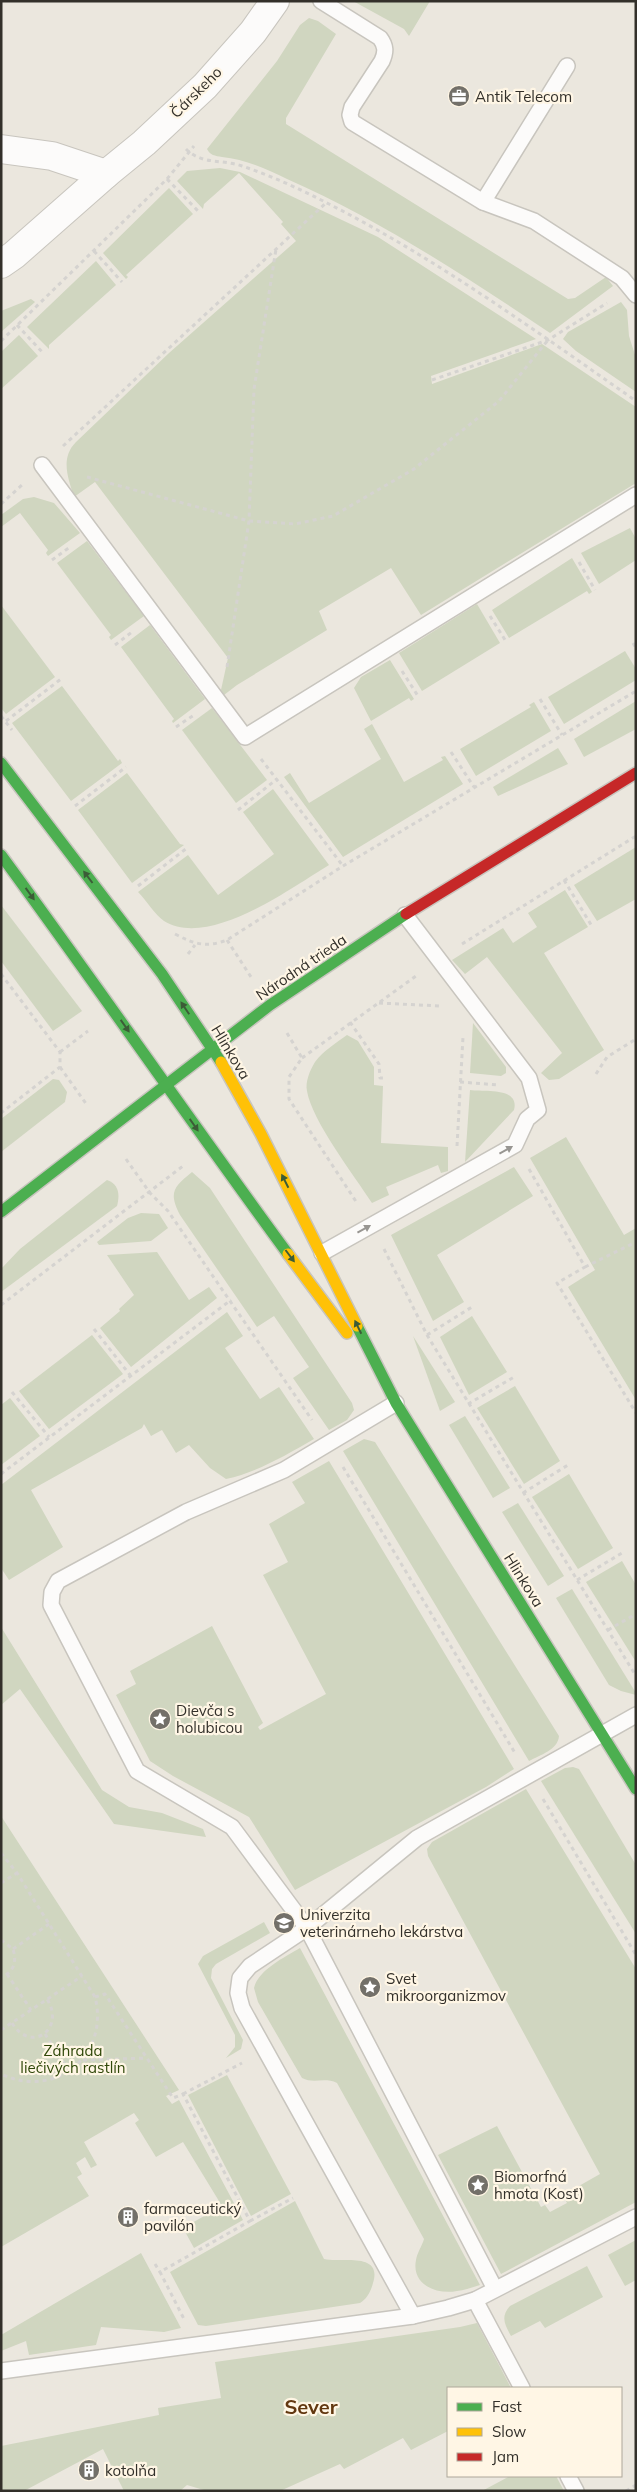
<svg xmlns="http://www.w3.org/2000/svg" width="637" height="2492" font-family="Mulish,sans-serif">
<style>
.green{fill:#d0d6c0}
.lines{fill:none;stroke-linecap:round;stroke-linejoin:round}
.lane-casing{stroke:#c8c5be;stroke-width:18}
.street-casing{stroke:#c8c5be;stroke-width:30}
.fast-casing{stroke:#c8c5be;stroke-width:14}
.slow-casing{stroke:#c8c5be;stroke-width:14}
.jam-casing{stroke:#c8c5be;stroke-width:14}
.path{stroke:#d5d3d0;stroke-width:3;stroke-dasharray:4 4;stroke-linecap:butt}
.lane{stroke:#fcfbfa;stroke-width:15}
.street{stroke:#fcfbfa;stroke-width:28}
.fast{stroke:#4caf50;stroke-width:11}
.slow{stroke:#ffc107;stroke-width:11}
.jam{stroke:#c62828;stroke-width:11}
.oneway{fill:#3c5c37}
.oneway2{fill:#989692}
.labels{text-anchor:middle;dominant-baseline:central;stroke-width:4.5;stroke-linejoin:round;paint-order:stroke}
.street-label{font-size:15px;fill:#33302a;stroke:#fff6e5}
.poi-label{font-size:15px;fill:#33302a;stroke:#fff6e5;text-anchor:start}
.park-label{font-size:15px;fill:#304809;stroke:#fff6e5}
.district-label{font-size:20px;font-weight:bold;fill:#62370f;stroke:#fff6e5}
</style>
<rect width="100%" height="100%" fill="#ebe7de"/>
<g class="green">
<polygon points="353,1 430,1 409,36 404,29"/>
<path d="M 309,18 L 318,21 L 336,34 L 286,118 L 286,124 L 568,299 L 575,298 L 606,277 L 613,286 L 550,333 C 465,276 380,220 287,179 C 266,169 245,159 222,157 C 215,156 210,155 207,149 L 277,61 L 300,25 Z"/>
<path d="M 220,168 L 240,172 L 378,237 L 536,339 L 431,376 L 432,384 L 542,344 L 636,407 L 636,483 L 421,615 L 391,568 L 319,611 L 327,630 L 237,685 L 224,695 L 221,690 L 228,658 L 95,482 L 74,497 C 68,478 60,458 76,442 L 169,353 L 296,241 L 281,224 L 283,222 L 239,173 L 204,204 L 203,209 L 177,181 L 187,171 Z"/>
<polygon points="169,188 193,214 126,275 128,277 126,279 103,253"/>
<polygon points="96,261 116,285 49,345 49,349 27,327"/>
<polygon points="31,299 35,302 1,332 1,311"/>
<polygon points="621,302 627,310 629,336 636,358 636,392 576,351 563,339 568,332"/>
<polygon points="19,335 38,356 1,389 1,352"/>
<polygon points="34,497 54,503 80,533 48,556 46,553 48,550 20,513 1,527 1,515 23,499"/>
<polygon points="630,528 636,539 636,560 599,584 581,553"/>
<polygon points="87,541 144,616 111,640 109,637 111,635 57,563"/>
<polygon points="572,558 592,592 589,594 587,591 509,638 492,610"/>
<polygon points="477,604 500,643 422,691 399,653"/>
<polygon points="1,605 55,677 6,714 1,708"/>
<polygon points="150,625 205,699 173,723 172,721 174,719 121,647"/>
<polygon points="625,651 636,669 636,680 564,724 548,697"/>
<polygon points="390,660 414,699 411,701 409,698 371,721 354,688 361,677"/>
<polygon points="62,686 118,761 120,759 122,763 71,801 12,723"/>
<polygon points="636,701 636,729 584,757 574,739"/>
<polygon points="534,702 551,731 476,776 460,749 531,707 529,705"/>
<polygon points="212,708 267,780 236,803 182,730"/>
<polygon points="372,724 404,782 443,760 441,757 445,756 463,784 343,857 284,777 290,773 309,803 381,759 364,729"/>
<polygon points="558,748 568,764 498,796 493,787"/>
<polygon points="127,773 180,844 184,845 132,883 78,810"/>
<path d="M 273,789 L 329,865 C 291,888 209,949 164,921 C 155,915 146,900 138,892 L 188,855 L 218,895 L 274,854 L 243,812 Z"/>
<polygon points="636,847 636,899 597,921 574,885"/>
<polygon points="565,890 588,927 544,953 604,1050 559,1079 549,1080 541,1073 562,1053 487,957 465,974 452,960 503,928 513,943 537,927 528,913"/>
<polygon points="1,905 82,1011 53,1031 1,961"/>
<polygon points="473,1023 506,1067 506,1073 501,1076 470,1073"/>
<path d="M 347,1035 L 358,1041 L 374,1067 L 374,1085 L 383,1086 L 381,1143 L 448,1147 L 448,1171 L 441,1173 L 438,1165 L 386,1187 L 389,1195 L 372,1203 C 354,1175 312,1121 307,1091 C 305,1082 310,1070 315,1062 C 323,1051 336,1043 347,1035 Z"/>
<polygon points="53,1079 59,1080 67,1092 65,1102 1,1152 1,1119"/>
<path d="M 470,1090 C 485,1092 520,1087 514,1110 L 465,1162 Z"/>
<polygon points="566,1137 624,1235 636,1228 636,1400 568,1287 595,1270 530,1158"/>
<polygon points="514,1167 533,1196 437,1255 464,1302 433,1321 391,1235"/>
<path d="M 192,1172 L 210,1188 L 352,1403 L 354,1410 L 347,1420 L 329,1430 L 293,1378 L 309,1367 L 274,1316 L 257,1327 L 180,1215 C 168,1192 174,1187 192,1172 Z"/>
<path d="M 107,1180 C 119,1184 120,1195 117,1206 L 1,1292 L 1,1269 L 20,1249 Z"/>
<polygon points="141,1213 159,1214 168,1228 151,1241 99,1245 97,1242 128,1218"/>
<polygon points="157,1252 189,1300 209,1287 217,1298 131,1367 100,1328 120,1311 119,1309 134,1295 107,1255"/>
<path d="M 227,1312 L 243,1336 L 225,1348 L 260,1399 L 279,1387 L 314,1439 C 286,1455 258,1472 226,1479 L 210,1468 L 189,1445 L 176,1453 L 162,1430 L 151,1436 L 144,1424 L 142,1428 L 31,1490 L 63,1547 L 9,1580 L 1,1568 L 1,1485 Z"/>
<polygon points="472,1316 507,1372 469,1395 440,1337"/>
<polygon points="92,1335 123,1374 49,1429 19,1391"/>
<polygon points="413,1336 455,1402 440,1411"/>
<polygon points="515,1386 560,1461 524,1484 477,1408"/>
<polygon points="10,1398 40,1436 1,1465 1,1405"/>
<polygon points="465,1416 510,1488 493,1498 449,1425"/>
<path d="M 364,1439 L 375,1442 L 559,1736 C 558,1750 540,1755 529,1761 L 343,1451 Z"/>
<polygon points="329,1461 514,1769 486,1787 295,1890 249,1817 173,1776 150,1761 116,1695 136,1684 130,1671 212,1626 263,1723 258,1727 260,1730 326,1694 263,1575 288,1562 269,1524 305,1503 292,1482"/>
<polygon points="569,1474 613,1548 578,1569 532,1497"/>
<polygon points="518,1503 564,1576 548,1586 502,1512"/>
<polygon points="622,1561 636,1585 636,1662 586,1582"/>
<polygon points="572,1589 636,1693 636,1695 621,1691 609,1685 556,1598"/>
<polygon points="1,1627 102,1790 129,1807 162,1813 203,1829 206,1837 114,1824 20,1689 1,1705"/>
<polygon points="573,1767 579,1769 636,1865 636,1934 541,1781 565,1768"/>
<polygon points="526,1789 636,1969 636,2202 501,2274 438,2155 497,2126 541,2207 545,2205 550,2212 567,2203 563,2195 600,2174 428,1856 427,1849 432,1842"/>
<polygon points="1,1816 179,2090 166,2096 172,2104 179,2100 243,2220 194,2248 183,2228 222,2206 183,2142 156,2157 135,2123 139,2120 134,2113 84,2142 97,2165 91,2168 85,2157 76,2163 82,2174 77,2177 89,2196 1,2247"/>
<polygon points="264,1922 270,1933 216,1964 212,1969 211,1978 243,2040 241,2049 226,2058 235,2047 235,2035 198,1964 203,1956"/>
<path d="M 300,1948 L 480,2285 C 473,2287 465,2290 457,2291 C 437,2295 411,2285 416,2260 C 417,2253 422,2246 424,2239 L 337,2083 C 325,2077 313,2084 302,2078 L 258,2002 L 254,1988 C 258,1970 285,1957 300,1948 Z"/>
<polygon points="227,2075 291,2194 251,2216 188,2095"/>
<path d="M 295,2201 L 324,2259 C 340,2263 383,2251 373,2283 C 371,2291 367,2299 360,2303 L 206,2326 L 198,2325 L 170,2272 Z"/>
<polygon points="636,2240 636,2280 625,2286 608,2255"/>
<polygon points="141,2253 181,2328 164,2332 101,2327 96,2345 29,2355 26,2341 1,2351 1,2335"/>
<path d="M 587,2266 L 603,2297 L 545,2328 L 540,2321 L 511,2336 C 505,2325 500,2317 510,2306 Z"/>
<polygon points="477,2323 511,2388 448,2388 448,2431 411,2450 403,2438 344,2469 340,2464 280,2491 207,2491 187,2485 180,2491 124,2491 103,2449 24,2491 1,2491 1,2446 159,2415 158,2408 221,2398 215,2362 460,2327"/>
<polygon points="510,2476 556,2476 564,2491 482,2491"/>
</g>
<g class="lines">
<g class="lane-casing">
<g id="lane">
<path d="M 321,1 L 380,38 C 386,46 386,52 382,61 L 352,107 L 350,115 L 352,122 L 483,202 L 567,66"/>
<polyline points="483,202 534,221 622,278 636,295"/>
<polyline points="42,465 245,737 636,495"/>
<polyline points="322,1253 515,1145 527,1119 538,1110 529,1078 405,915"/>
<polyline points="396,1403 284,1470 186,1512 58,1581 52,1592 51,1605 137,1771 232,1827 307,1928 495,2289"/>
<polyline points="475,2300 522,2388"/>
<polyline points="413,2316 242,2008 238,1993 240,1978 250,1966 307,1928 417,1838 636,1715"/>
<polyline points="1,2371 413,2316 448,2308 475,2300 636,2217"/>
<polyline points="568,2476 576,2491"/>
</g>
</g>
<g class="street-casing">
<g id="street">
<polyline points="1,149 52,156 106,174"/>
<polyline points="1,264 14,255 106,174 144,143 205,86 253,32 275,1"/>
</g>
</g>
<g class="fast-casing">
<g id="fast">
<polyline points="1,763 162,974 221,1062"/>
<path d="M 1,855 C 98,987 191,1122 288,1254"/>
<polyline points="1,1212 270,1005 406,914"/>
<polyline points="357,1326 396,1403 636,1789"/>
</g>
</g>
<g class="slow-casing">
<g id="slow">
<polyline points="221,1062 261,1134 357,1326"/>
<polyline points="288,1254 347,1333"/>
</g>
</g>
<g class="jam-casing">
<polyline id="jam" points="406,914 636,773"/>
</g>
<g class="path">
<path d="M 186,149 C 202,165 222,159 242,166 C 272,176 302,190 329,204 C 437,259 537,332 636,401"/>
<polyline points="167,179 199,212"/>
<polyline points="94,251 122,282"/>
<polyline points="17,325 44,354"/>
<polyline points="1,341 167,179 194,146"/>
<polyline points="432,380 548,340 607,303"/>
<polyline points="63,446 327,202"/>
<polyline points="87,477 249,521 295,524 333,516 414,469 499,401 548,340"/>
<polyline points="1,504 22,485"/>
<polyline points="52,560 70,547"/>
<polyline points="579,562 595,590"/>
<polyline points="490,616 507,643"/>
<polyline points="633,643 636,648"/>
<polyline points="115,645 132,632"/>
<polyline points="227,667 249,521 254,389 276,249"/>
<polyline points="402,671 418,696"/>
<polyline points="540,699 562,735"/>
<polyline points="1,716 12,730"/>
<polyline points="6,721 61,679"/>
<polyline points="176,727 194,715"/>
<polyline points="451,752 474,787"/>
<polyline points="261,759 343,866"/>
<polyline points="75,806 126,767"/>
<polyline points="238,810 277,779"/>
<polyline points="564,880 593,928"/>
<polyline points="138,886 187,848"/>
<path d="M 175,934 C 194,944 206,948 227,940 L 343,866 L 636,691"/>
<polyline points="227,940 251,977"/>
<polyline points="462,944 636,836"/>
<polyline points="188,954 195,945"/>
<polyline points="1,974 60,1052 60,1067 1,1113"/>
<polyline points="379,1003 440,1006"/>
<polyline points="350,1022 379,1064 380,1078 384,1078"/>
<polyline points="287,1033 302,1058 289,1077 289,1099 357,1203"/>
<polyline points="60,1052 88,1031"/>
<polyline points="302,1058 416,976"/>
<polyline points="60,1067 87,1105"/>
<polyline points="596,1074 607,1057 636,1039"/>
<polyline points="460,1082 499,1085"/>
<polyline points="457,1146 463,1037"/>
<polyline points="126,1159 150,1193 168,1211 312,1420"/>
<polyline points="529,1169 585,1267 557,1283 636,1413"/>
<polyline points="384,1249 427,1335 636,1676"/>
<polyline points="585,1267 636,1242"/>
<polyline points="1,1305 183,1166"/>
<polyline points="94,1329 130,1375"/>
<polyline points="427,1335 472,1307"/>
<polyline points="12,1392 49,1437"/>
<polyline points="468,1404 514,1377"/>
<polyline points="343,1467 515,1753"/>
<polyline points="1,1474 231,1300"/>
<polyline points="523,1493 568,1465"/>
<polyline points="577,1580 622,1553"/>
<polyline points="608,1630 636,1614"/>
<polyline points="543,1799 636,1955"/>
<path d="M 1,1853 L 17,1873 L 95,1997 C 110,2055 55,2100 1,2074"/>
<polyline points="1,1883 17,1873"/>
<path d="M 1,1940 L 13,1949 C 17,1962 14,1972 1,1977"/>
<polyline points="13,1949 49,1924"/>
<polyline points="7,1974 31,2010"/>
<polyline points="95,1997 105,1994 173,2098 183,2094 250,2221 160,2272 184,2319"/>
<path d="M 12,2023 C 31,2054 66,2029 47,1999"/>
<polyline points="1,2030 82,1976"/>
<polyline points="45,2034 69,2071"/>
<polyline points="83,2060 147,2058"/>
<polyline points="183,2094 242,2063"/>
<polyline points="250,2221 293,2198"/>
<polyline points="155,2264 160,2272"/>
<polyline points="626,2491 636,2485"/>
</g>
<use href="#lane" class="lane"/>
<use href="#street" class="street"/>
<use href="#fast" class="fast"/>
<use href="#slow" class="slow"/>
<use href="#jam" class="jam"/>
</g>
<defs><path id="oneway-solid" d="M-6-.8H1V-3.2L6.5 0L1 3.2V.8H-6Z" transform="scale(1.25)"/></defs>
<g class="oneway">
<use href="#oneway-solid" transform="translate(88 877) rotate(-127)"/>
<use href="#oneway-solid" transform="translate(30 894) rotate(54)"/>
<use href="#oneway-solid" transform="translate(185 1008) rotate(-124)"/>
<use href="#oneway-solid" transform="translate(125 1026) rotate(55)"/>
<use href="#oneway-solid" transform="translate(194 1125) rotate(55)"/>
<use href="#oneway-solid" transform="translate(285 1181) rotate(-117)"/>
<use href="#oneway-solid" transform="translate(290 1256) rotate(53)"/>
<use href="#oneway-solid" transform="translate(358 1327) rotate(-116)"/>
</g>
<g class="oneway2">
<use href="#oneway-solid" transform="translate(506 1150) rotate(-29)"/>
<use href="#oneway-solid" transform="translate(364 1229) rotate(-29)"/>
</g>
<defs>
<g id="office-disc" transform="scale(1.125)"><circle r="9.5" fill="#737069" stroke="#fff6e5"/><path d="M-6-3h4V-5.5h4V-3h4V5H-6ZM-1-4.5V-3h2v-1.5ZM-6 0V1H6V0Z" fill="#fff"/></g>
<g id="sight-disc" transform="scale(1.125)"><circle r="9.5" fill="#737069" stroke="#fff6e5"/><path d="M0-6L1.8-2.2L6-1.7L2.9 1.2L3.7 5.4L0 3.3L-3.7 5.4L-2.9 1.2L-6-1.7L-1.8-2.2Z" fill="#fff"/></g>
<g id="university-disc" transform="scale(1.125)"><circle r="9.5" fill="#737069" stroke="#fff6e5"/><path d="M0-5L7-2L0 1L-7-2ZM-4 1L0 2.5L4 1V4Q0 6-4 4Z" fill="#fff"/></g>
<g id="building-disc" transform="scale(1.125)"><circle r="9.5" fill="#737069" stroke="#fff6e5"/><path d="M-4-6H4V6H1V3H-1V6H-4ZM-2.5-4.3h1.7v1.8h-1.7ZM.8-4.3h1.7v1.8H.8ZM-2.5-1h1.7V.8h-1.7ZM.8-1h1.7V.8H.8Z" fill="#fff"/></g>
</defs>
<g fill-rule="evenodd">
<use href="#office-disc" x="459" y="96"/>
<use href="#sight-disc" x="160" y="1719"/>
<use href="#university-disc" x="284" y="1923"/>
<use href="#sight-disc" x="370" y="1987"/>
<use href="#sight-disc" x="478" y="2185"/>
<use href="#building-disc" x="128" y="2217"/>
<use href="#building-disc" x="89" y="2470"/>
</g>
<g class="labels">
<g class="street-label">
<text transform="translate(196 92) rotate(-45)">Čárskeho</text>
<text transform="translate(301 967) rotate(-34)">Národná trieda</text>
<text transform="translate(231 1052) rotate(59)">Hlinkova</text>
<text transform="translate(524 1580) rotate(58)">Hlinkova</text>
</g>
<g class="poi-label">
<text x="475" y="96">Antik Telecom</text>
<text x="176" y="1710">Dievča s<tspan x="176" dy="17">holubicou</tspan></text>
<text x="300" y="1914">Univerzita<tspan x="300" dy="17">veterinárneho lekárstva</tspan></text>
<text x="386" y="1978">Svet<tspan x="386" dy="17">mikroorganizmov</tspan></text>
<text x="494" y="2176">Biomorfná<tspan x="494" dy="17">hmota (Kosť)</tspan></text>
<text x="144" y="2208">farmaceutický<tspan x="144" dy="17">pavilón</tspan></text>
<text x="105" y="2470">kotolňa</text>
</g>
<g class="park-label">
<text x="73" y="2050">Záhrada<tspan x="73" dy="17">liečivých rastlín</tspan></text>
</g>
<g class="district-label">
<text x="311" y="2406">Sever</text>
</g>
</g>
<rect width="637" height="2492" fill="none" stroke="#33302a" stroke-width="5"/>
<rect x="447" y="2387" width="175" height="90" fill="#fff6e5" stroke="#ada79a"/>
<rect x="457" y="2403" width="25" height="8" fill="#4caf50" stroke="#ada79a"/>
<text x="492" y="2412" font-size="15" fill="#33302a">Fast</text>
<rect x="457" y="2428" width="25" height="8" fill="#ffc107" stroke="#ada79a"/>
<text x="492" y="2437" font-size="15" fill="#33302a">Slow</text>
<rect x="457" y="2453" width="25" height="8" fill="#c62828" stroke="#ada79a"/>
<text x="492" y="2462" font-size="15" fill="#33302a">Jam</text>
</svg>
